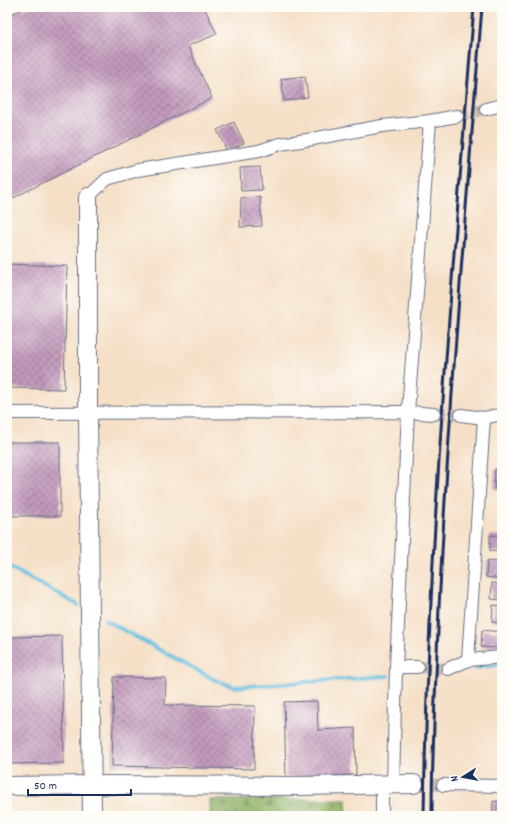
<svg xmlns="http://www.w3.org/2000/svg" width="509" height="823" font-family="Dekko,sans-serif">
<style>
.forest{fill:url(#forest-firs);stroke:#547062}
.lines{fill:none;stroke-linecap:round;stroke-linejoin:round}
.stream{stroke:#61bbde;stroke-width:4}
.building{fill:url(#building-cross-hatch)}
.street-tunnel{stroke:#c9bdb2;stroke-width:12;stroke-dasharray:12 6;stroke-linecap:butt}
.street-casing{stroke:#676d83;stroke-width:14}
.secondary-casing{stroke:#676d83;stroke-width:20}
.street{stroke:#fff;stroke-width:12}
.secondary{stroke:#fff;stroke-width:18}
.rail{stroke:#1b2f5e;stroke-width:3}
</style>
<defs>
<pattern id="forest-firs" width="22" height="20" patternUnits="userSpaceOnUse"><rect width="22" height="20" fill="#8eb165"/><path d="M5 1l3.5 6h-7zM16 11l3.5 6h-7z" fill="#739056"/></pattern>
<pattern id="building-cross-hatch" width="8" height="8" patternUnits="userSpaceOnUse"><rect width="8" height="8" fill="#c299bc"/><path d="M0 0l8 8M0 8l8-8" fill="none" stroke="#9d7d9c"/></pattern>
</defs>
<rect width="100%" height="100%" fill="#fdfcf7"/>
<filter id="ink" filterUnits="userSpaceOnUse"><feTurbulence type="fractalNoise" baseFrequency=".025" numOctaves="2"/><feDisplacementMap in="SourceGraphic" scale="8" xChannelSelector="R" yChannelSelector="G"/><feConvolveMatrix kernelMatrix="1 2 1 2 8 2 1 2 1" color-interpolation-filters="sRGB"/></filter>
<filter id="wash" filterUnits="userSpaceOnUse"><feTurbulence type="fractalNoise" baseFrequency=".012" numOctaves="4" result="noise"/><feDisplacementMap in="SourceGraphic" scale="16" xChannelSelector="R" yChannelSelector="G"/><feGaussianBlur stdDeviation="0.9" result="paint"/><feColorMatrix in="noise" values="0 0 0 0 0 0 0 0 0 0 0 0 0 0 0 0 0 1.4 0 .05"/><feComposite in="paint" operator="in"/></filter>
<g filter="url(#wash)">
<rect width="100%" height="100%" fill="#f5e0c7"/>
<polygon class="forest" points="346,799 347,816 210,816 210,800"/>
<g class="lines">
<g class="stream">
<polyline points="7,566 78,605"/>
<polyline points="105,620 217,681 235,687 388,676"/>
<polyline points="475,668 502,664"/>
</g>
</g>
<g id="blocks">
<g class="building">
<polygon points="28,7 204,7 217,34 188,46 212,98 7,201 7,16"/>
<polygon points="305,76 308,97 284,101 281,79"/>
<polygon points="234,122 244,143 227,151 217,130"/>
<polygon points="260,167 262,190 241,191 240,168"/>
<polygon points="260,197 262,226 240,227 241,198"/>
<polygon points="7,264 67,266 64,389 7,388"/>
<rect x="7" y="442" width="53" height="74"/>
<polygon points="495,469 502,470 502,490 494,489"/>
<polygon points="490,535 502,536 502,552 490,551"/>
<polygon points="487,561 502,562 502,579 486,577"/>
<polygon points="492,583 502,584 502,600 491,599"/>
<polygon points="493,605 502,606 502,623 492,622"/>
<polygon points="482,630 501,632 499,648 481,647"/>
<polygon points="62,636 64,763 7,764 7,637"/>
<polygon points="114,677 166,678 165,705 255,706 254,769 112,766"/>
<polygon points="317,701 318,730 355,728 356,775 286,777 284,702"/>
<polygon points="493,801 502,802 502,816 492,816"/>
</g>
</g>
</g>
<g filter="url(#ink)">
<use href="#blocks" fill-opacity="0" stroke="#676d83" stroke-width="1"/>
<g class="lines">
<g class="street-tunnel">
<polyline points="457,116 486,109"/>
<polyline points="434,414 461,415"/>
<polyline points="418,667 448,669"/>
<polyline points="414,784 443,785"/>
</g>
<g class="street-casing">
<g id="street">
<polyline points="486,109 502,105"/>
<polyline points="88,197 107,179 138,170 259,151 280,144 307,140 382,126 430,121 457,116"/>
<polyline points="7,413 408,412 434,414"/>
<polyline points="461,415 484,418 502,414"/>
<polyline points="468,660 484,418"/>
<polyline points="396,667 418,667"/>
<polyline points="448,669 468,660 502,657"/>
<polyline points="393,784 396,667 408,412 430,121"/>
<polyline points="382,785 382,816"/>
<polyline points="443,785 502,786"/>
</g>
</g>
<g class="secondary-casing">
<g id="secondary">
<polyline points="88,197 88,413 92,816"/>
<polyline points="7,786 92,785 299,786 414,784"/>
</g>
</g>
<use href="#street" class="street"/>
<use href="#secondary" class="secondary"/>
<g class="rail">
<path d="M 424,816 C 428,546 452,276 474,7"/>
<path d="M 432,816 C 432,747 436,678 439,608 C 449,408 466,207 482,7"/>
</g>
</g>
</g>
<rect width="509" height="823" fill="none" stroke="#fdfcf7" stroke-width="24"/>
<g transform="translate(463 777) rotate(259)" stroke="#fdfcf7" stroke-width="3" paint-order="stroke">
<path d="M0-3L7 15L0 10L-7 15Z" fill="#1b2f5e"/>
<text y="-6" font-size="11" font-weight="bold" text-anchor="middle" fill="#1b2f5e">N</text>
</g>
<path d="M28 789v6h103v-6" fill="none" stroke="#1b2f5e" stroke-width="2"/>
<text x="34" y="789" font-size="12" fill="#1b2f5e" stroke="#fdfcf7" stroke-width="3" paint-order="stroke">50 m</text>
</svg>
